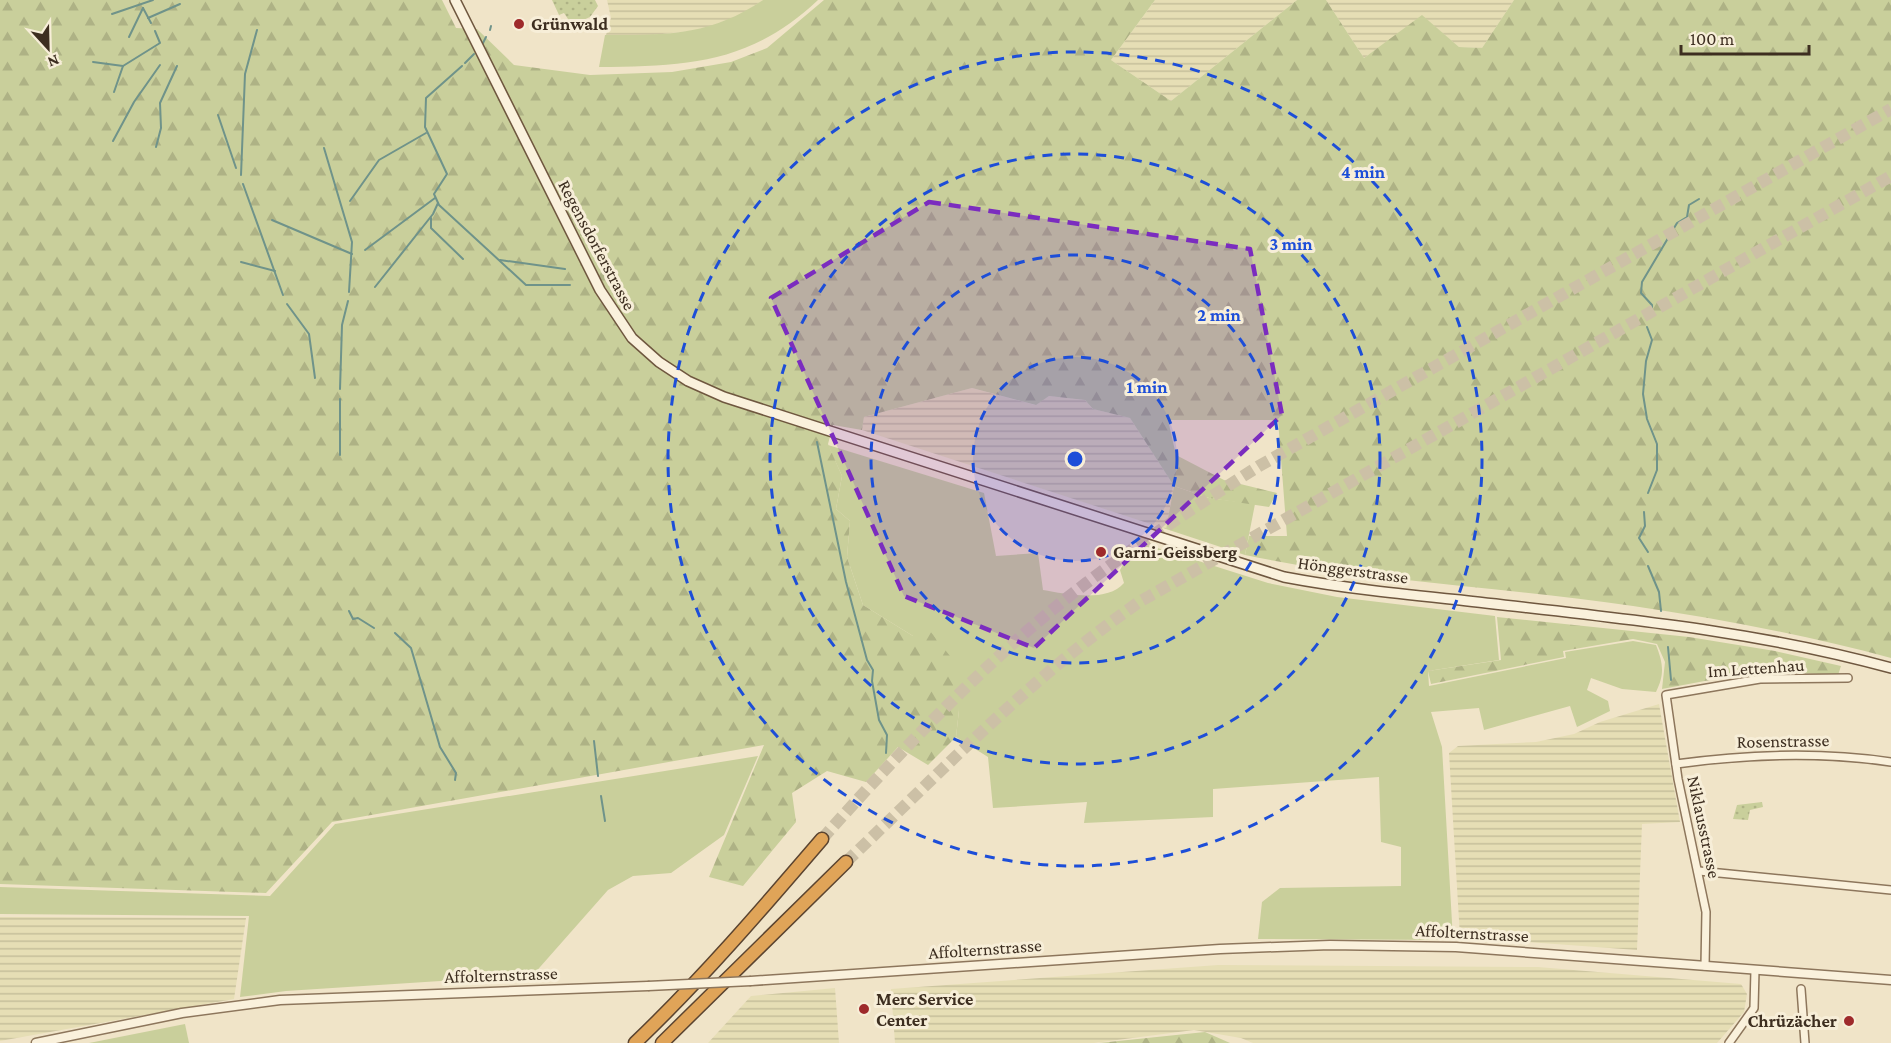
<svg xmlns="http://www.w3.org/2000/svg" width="1891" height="1043" font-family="'Crimson Pro',serif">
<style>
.farmland{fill:url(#farmland-rules)}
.grass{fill:#c9cf9b}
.forest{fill:url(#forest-firs)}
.park{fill:url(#park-dots)}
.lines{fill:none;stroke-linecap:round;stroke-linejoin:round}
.stream{stroke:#6f938a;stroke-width:2}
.motorway-tunnel{stroke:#ccc0a6;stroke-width:12;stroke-dasharray:12 6;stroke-linecap:butt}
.minor-casing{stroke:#8d765c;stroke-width:10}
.tertiary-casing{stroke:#8d765c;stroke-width:11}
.secondary-casing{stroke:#6f573f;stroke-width:12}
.motorway-casing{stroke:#5b4430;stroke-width:15}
.minor{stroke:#faf1dc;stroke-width:7}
.tertiary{stroke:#faf1dc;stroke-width:8}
.secondary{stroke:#faf1dc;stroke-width:9}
.motorway{stroke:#e0a458;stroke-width:12}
.tertiary-bridge-casing{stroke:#8d765c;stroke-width:11;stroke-linecap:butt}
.tertiary-bridge{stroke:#faf1dc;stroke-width:8}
.marked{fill:#7b2cbf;fill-opacity:0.2;stroke:#7b2cbf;stroke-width:4.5;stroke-dasharray:12 8;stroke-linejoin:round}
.ring{fill:none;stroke:#1d4ed8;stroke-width:3;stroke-dasharray:10 8}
.poi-dot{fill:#9e2a2b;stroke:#f7eed8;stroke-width:2}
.labels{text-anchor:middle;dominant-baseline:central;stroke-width:6;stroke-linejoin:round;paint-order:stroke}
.poi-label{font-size:18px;font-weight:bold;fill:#3d2e20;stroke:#f7eed8;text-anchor:start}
.street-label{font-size:18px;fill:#3d2e20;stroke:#f7eed8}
.centre{fill:#1d4ed8;stroke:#f7eed8;stroke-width:3}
.ring-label{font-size:18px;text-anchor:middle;font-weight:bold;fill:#1d4ed8;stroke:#f7eed8;stroke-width:6;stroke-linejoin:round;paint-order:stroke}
</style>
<defs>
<pattern id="farmland-rules" width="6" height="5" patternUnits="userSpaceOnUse" patternTransform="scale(1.5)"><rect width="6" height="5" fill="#e6deb5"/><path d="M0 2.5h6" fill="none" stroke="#c6bf9b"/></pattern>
<pattern id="forest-firs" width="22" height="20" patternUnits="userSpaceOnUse" patternTransform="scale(1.5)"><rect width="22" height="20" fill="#c9cf9b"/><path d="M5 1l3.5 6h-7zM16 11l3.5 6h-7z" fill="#aeb285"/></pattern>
<pattern id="park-dots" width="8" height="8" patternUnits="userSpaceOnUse" patternTransform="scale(1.5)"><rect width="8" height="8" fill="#c9cf9b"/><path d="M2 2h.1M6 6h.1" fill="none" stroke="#aeb285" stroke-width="1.8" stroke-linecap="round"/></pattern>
</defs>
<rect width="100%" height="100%" fill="#f0e4c8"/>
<g class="farmland">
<polygon points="607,0 763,0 737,18 700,30 653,35 606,35 611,18"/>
<polygon points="1155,0 1297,0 1171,101 1111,60"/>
<polygon points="1326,0 1514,0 1482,48 1459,47 1422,16 1364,58"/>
<polygon points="972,388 1035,405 1049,396 1085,400 1093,409 1130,418 1174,486 1166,529 862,430 864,417"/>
<polygon points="1659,704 1680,822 1642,824 1637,950 1460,937 1449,753 1458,746 1536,742 1574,734 1600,722"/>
<polygon points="0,917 246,918 234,999 0,1041"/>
<polygon points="1218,965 1538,967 1741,984 1747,994 1744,1012 1717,1043 1253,1043 1241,1038 1194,1030 1094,1043 895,1043 891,989"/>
<polygon points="835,988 839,1043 708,1043 751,996"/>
</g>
<g class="grass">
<path d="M 763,0 L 818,0 C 750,64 687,66 599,67 L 605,35 C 667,35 710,36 763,0 Z"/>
<path d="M 828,445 L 984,493 L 996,556 L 1038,553 L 1043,590 C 1066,594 1107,603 1124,583 L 1120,570 L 1125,561 L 1148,545 L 1268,583 L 1337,597 L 1495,616 L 1499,660 L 1428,671 L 1429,686 L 1566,658 L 1565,652 L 1633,641 L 1656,645 C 1663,663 1665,674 1656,692 L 1622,689 L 1591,678 L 1587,690 L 1608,701 L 1610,711 L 1577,727 L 1570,706 L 1484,730 L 1479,708 L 1431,712 L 1442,747 L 1453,940 L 1258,939 L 1262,902 L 1280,888 L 1401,886 L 1401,847 L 1381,842 L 1379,777 L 1213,789 L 1213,817 L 1084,823 L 1087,802 L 993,808 L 988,757 L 956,737 L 959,710 L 913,636 L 863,605 L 847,557 L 850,521 L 836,509 L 842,476 Z"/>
<polygon points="1174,486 1209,498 1255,504 1245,555 1166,529"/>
<polygon points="758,756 724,835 671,873 633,876 608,890 533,975 286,991 240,997 249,916 0,914 0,887 270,896 335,824"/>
<polygon points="185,1024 189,1043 89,1043"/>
</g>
<g class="forest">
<path d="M 0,0 L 442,0 L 456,28 L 477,29 L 514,65 L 590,75 L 672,72 L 731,62 L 767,48 L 824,0 L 1155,0 L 1111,60 L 1171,101 L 1297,0 L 1326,0 L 1364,58 L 1422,15 L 1459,47 L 1482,48 L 1514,0 L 1891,0 L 1891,658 C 1806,635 1720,619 1633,606 C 1504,587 1373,582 1245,555 L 1249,536 L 1287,536 L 1278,420 L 1168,420 L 1176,455 L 1224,480 L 1277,493 L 1269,507 L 1209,498 L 1174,486 L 1130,418 L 1093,409 L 1085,400 L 1049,396 L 1036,405 L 972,388 L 864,417 L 862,430 L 833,425 L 828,444 L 842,476 L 836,509 L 850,521 L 847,557 L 863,605 L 913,636 L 930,631 L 954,661 L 959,710 L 956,737 L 928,765 L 898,747 L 866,782 L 827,771 L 792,793 L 796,822 L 743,886 L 709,877 L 764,745 L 332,822 L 266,893 L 0,884 Z"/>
<polygon points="1497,617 1689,637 1775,651 1841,666 1838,675 1758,671 1662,689 1665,662 1657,644 1633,639 1563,651 1564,657 1431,684 1428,671 1501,660"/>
<polygon points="1205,1032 1230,1043 1099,1043"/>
</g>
<g class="park">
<polygon points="552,0 595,0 598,6 590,17 572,25 564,13 559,15"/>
<polygon points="1762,802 1763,807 1750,810 1748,820 1733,819 1737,805"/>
</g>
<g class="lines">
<g class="stream">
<polyline points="143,8 151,23"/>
<polyline points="112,14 153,0"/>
<polyline points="148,18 180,4"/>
<polyline points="490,30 491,26"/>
<polyline points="129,37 143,8"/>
<polyline points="483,43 486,37"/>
<polyline points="93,62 123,66"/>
<polyline points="465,63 474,54"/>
<polyline points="462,66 426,98 425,127 447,174 434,194 439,205 526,285 570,285"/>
<polyline points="114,92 123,66 160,43 155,31"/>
<polyline points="218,115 236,168"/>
<polyline points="113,141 134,102 160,65"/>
<polyline points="156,147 161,128 160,103 177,66"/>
<polyline points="324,148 352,242 349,292"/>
<polyline points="241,175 245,74 257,30"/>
<polyline points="243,184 283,295"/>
<polyline points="350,201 379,160 426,133"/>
<polyline points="431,218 431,228 463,259"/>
<polyline points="272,220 352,254"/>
<polyline points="365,250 435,198"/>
<polyline points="500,260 565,269"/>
<polyline points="241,262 275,271"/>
<polyline points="375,287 433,214 438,203"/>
<polyline points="287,304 309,334 315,378"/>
<polyline points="1652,313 1652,305 1641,293 1642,282 1677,223 1687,217 1689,205 1699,199"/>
<polyline points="1647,327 1652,340 1646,361 1643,394 1647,419 1657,444 1657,470 1648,493"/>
<polyline points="340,389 342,325 348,301"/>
<polyline points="817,442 846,582 867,660 873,670 872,681 879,720 887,735 886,753"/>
<polyline points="340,455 340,399"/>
<polyline points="1644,512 1645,526 1639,538 1648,552"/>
<polyline points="1648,566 1659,592 1661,611"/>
<polyline points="349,611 353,619 358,618 374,628"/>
<polyline points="395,633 411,648 440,747 456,773 455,780"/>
<polyline points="1668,647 1671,680"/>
<polyline points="594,741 598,776"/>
<polyline points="601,796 605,821"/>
</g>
<g class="motorway-tunnel">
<path d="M 822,839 C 887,766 953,696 1026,632 C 1098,569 1179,517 1259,466 L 1891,109"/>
<path d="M 846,862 C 943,770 1028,680 1139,602 L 1891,176"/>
</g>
<g class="minor-casing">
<g id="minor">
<path d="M 1676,764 C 1748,754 1818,751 1891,762"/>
<polyline points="1699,871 1891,890"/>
<polyline points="1705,966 1706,912 1678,779 1666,695 1760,679 1848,678"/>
<polyline points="1801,989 1805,1043"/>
<polyline points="1729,1043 1754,1008 1755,970"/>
</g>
</g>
<g class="tertiary-casing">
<g id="tertiary">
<polyline points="751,981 1220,949 1330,945 1456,947 1891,980"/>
<polyline points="36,1043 182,1013 280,1000 648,986"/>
</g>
</g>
<g class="secondary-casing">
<path id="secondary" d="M 455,0 L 600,290 L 632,338 L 659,362 L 688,381 L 724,397 L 1284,577 C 1342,588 1401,594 1460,600 C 1605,617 1750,629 1891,668"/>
</g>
<g class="motorway-casing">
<g id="motorway">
<path d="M 635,1043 C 702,979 762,909 822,839"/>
<polyline points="662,1043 846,862"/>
</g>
</g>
<use href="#minor" class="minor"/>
<use href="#tertiary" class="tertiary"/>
<use href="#secondary" class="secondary"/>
<use href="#motorway" class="motorway"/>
<g class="tertiary-bridge-casing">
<polyline id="tertiary-bridge" points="648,986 751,981"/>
</g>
<use href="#tertiary-bridge" class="tertiary-bridge"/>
</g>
<path class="marked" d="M 929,202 L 1250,249 L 1282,415 L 1034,648 L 904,596 L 771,298 Z"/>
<circle cx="1075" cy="459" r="102" fill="#1d4ed8" fill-opacity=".12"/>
<g class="ring">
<circle cx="1075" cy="459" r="102"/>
<circle cx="1075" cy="459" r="204"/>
<circle cx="1075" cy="459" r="305"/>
<circle cx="1075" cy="459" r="407"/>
</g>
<g class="poi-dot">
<circle cx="519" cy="24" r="6"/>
<circle cx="1101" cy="552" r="6"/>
<circle cx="864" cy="1009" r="6"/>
<circle cx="1849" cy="1021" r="6"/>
</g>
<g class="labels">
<g class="poi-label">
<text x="531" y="24">Grünwald</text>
<text x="1113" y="552">Garni-Geissberg</text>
<text x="876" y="999">Merc Service<tspan x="876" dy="21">Center</tspan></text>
<text x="1837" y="1021" text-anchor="end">Chrüzächer</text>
</g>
<g class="street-label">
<text transform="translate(597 245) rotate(62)">Regensdorferstrasse</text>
<text transform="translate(1353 570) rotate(8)">Hönggerstrasse</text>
<text transform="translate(1756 668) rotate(-4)">Im Lettenhau</text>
<text transform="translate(1783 741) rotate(-1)">Rosenstrasse</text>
<text transform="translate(1704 827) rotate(78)">Niklausstrasse</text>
<text transform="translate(1472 933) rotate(3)">Affolternstrasse</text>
<text transform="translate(985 949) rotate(-4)">Affolternstrasse</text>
<text transform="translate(501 975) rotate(-2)">Affolternstrasse</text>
</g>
</g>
<circle cx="1075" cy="459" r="9" class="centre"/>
<g class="ring-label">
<text x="1363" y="178">4 min</text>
<text x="1291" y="250">3 min</text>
<text x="1219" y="321">2 min</text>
<text x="1147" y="393">1 min</text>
</g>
<g transform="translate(48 48) rotate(158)" stroke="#f7eed8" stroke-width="4.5" paint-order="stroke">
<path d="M0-4.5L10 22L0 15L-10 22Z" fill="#3d2e20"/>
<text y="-9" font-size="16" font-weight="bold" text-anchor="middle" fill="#3d2e20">N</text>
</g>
<path d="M1681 45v9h128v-9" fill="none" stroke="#3d2e20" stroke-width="3"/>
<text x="1690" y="45" font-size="18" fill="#3d2e20" stroke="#f7eed8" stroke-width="4.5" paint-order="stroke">100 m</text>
</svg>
